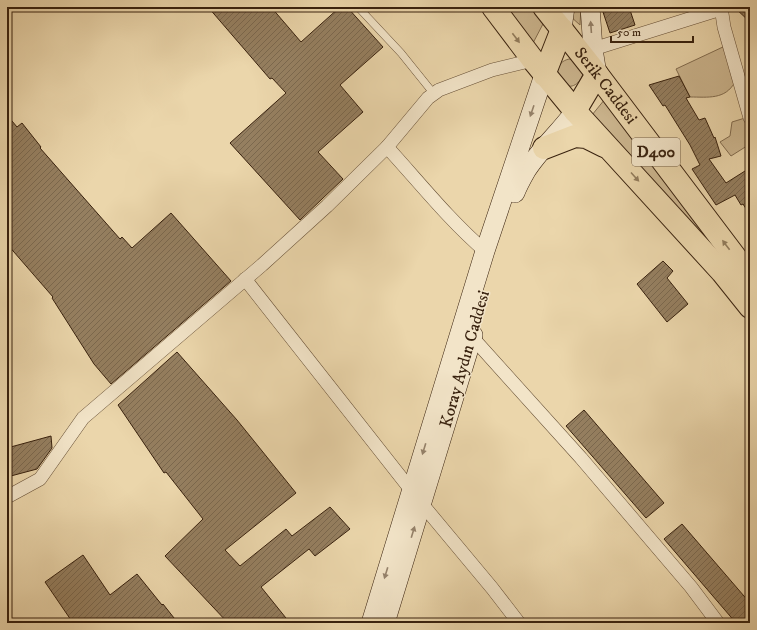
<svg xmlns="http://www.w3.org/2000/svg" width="757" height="630" font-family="'IM FELL DW Pica',serif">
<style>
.green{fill:#cdb790;stroke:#826c4f}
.building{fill:url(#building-hatch);stroke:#38210e}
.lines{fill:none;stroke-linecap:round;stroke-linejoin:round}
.lane-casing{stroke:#654e35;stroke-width:8}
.street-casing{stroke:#654e35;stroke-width:14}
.secondary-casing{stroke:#38210e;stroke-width:20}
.highway-casing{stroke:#38210e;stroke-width:24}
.lane{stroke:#f2e4c8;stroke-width:7}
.street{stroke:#f2e4c8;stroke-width:13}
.secondary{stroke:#f2e4c8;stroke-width:19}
.highway{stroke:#ebd6ab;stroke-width:22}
.oneway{fill:#95826b}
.oneway2{fill:#927c5c}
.labels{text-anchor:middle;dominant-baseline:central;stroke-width:3;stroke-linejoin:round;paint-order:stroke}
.shield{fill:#f2e4c8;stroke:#705c46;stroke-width:1}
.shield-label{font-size:16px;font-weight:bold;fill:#38210e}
.street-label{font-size:17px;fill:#38210e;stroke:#f2e4c8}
</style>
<defs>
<pattern id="building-hatch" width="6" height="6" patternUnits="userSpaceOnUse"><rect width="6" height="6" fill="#957f60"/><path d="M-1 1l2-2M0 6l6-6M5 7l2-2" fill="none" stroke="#7b684e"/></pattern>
</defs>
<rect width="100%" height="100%" fill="#ebd6ab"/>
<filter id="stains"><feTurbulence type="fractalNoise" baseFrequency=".005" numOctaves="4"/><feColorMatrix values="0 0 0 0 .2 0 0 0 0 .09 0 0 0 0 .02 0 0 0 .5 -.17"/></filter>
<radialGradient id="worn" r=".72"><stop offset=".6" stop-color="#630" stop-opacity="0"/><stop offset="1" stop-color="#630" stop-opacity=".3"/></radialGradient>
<g class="green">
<polygon points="504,7 531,7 544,22 532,45"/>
<polygon points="571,7 581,7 580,25 570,16"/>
<path d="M 725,46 L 735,82 C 725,100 708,97 690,97 L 676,69 Z"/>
<path d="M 569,59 L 574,60 L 583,73 C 582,80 573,91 564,84 C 554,75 556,62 569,59 Z"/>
<polygon points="605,99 750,286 750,294 592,115"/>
<polygon points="745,118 750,144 731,156 720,142 730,136 732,122"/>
</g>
<g class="building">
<polygon points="208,7 271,7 301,42 340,7 347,7 383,47 340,85 363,112 318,152 343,179 300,220 230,143 286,93 272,78 270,79"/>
<polygon points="603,7 629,7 635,25 610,33 603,12"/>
<polygon points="734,7 750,7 750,22"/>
<polygon points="679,76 690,97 686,98 699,120 705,118 714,138 715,137 721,156 709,159 726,183 745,171 750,183 750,215 743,204 741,205 735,195 716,205 692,169 700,165 690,145 665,105 663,106 649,85"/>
<polygon points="7,115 17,127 22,123 41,147 40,148 76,189 120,239 122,237 132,248 171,213 231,281 111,384 94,364 52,298 53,297 7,244"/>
<polygon points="663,261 673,271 667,278 688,304 667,322 637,284"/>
<polygon points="177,352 237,420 296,493 225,550 240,566 286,529 292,536 330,507 350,529 315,556 309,549 261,587 290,623 228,623 165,556 203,519 166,472 164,473 118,405"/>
<polygon points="584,410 664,503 646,518 566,426"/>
<polygon points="51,436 52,448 37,469 7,477 7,448"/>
<polygon points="682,524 750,603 750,616 741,623 736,623 664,539"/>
<polygon points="83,555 110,595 137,574 162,605 163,604 178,623 73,623 45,582"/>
</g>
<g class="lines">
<g class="lane-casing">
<polyline id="lane" points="358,7 401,53 434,94"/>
</g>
<g class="street-casing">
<g id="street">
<polyline points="721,7 724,27 750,118"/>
<polyline points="593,49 721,9"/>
<path d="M 387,147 C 419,182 449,220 485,251"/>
<polyline points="245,279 422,504 492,588 519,623"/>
<polyline points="472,337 581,458 691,587 718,623"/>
<polyline points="7,497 40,479 83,418 262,265 327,206 387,147 428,98 439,90 492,70 533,60"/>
</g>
</g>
<g class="secondary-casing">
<g id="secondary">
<polyline points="590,7 593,49 597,74"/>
<polyline points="562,29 565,7"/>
<path d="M 515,193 C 518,185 522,178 526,171 C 540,149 560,132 575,111"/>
<polyline points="371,623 485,251 544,75"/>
<polyline points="385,623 473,335"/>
</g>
</g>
<g class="highway-casing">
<g id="highway">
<polyline points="493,7 533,60 575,111 722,272 750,307"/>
<path id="s1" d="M 544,7 L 597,74 L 739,262 L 750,276"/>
<polyline points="544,75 562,29"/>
<polyline points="575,111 597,74"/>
<polyline points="544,148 575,136 586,137 604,146"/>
</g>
</g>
<use href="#lane" class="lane"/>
<use href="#street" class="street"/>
<use href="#secondary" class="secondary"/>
<use href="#highway" class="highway"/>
</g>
<defs><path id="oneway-solid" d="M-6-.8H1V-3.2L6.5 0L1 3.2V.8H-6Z"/></defs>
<g class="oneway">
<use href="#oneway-solid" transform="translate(591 27) rotate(-94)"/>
<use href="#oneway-solid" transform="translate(532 111) rotate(109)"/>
<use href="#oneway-solid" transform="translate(424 449) rotate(107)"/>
<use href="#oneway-solid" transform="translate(413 532) rotate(-73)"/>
<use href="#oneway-solid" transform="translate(386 573) rotate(107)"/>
</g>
<g class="oneway2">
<use href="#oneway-solid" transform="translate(516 38) rotate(53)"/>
<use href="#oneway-solid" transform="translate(635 177) rotate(48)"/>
<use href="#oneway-solid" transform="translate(726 245) rotate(-127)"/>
</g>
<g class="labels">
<rect class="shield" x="632" y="138" width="48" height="28" rx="3"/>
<g class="shield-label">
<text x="656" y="152">D400</text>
</g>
<g class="street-label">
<text stroke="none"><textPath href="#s1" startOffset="100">Serik Caddesi</textPath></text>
<text transform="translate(465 359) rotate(-74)">Koray Aydın Caddesi</text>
</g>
</g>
<rect width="757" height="630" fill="none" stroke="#ebd6ab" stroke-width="24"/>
<rect x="8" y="8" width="741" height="614" fill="none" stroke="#38210e" stroke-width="2"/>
<rect x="12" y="12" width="733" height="606" fill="none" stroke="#38210e"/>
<path d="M611 36v6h82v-6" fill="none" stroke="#38210e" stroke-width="2"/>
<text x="617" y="36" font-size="12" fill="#38210e" stroke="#f2e4c8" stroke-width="3" paint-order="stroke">50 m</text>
<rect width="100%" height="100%" filter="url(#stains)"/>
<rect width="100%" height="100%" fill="url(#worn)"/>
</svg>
